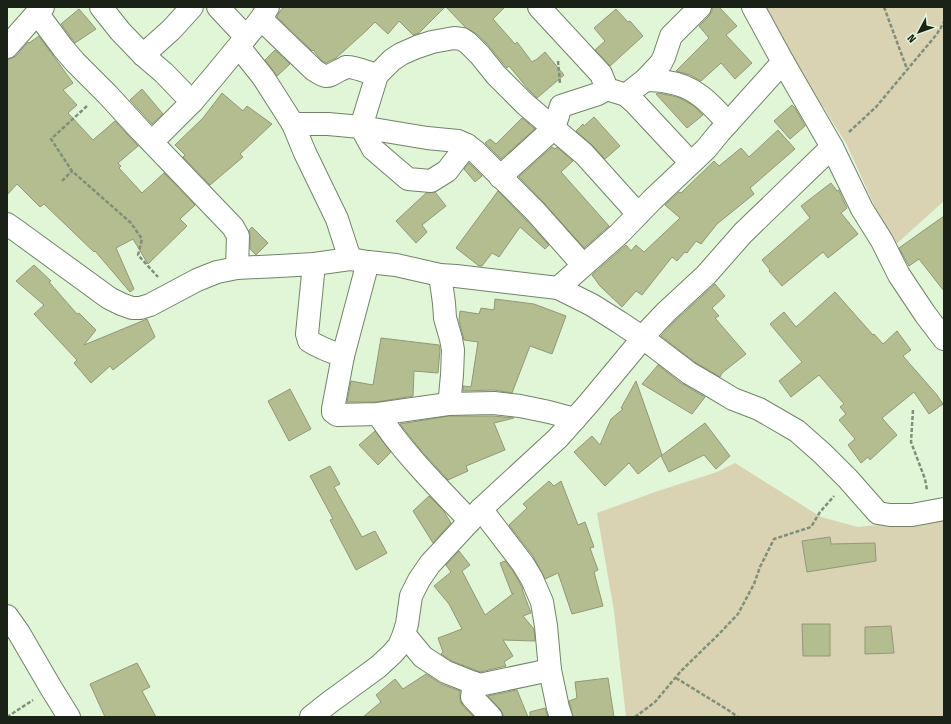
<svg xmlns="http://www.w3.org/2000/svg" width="951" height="724" font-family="'Fira Sans Condensed',sans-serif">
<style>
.green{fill:#d9d2b3}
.building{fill:#b4bd8f;stroke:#929877}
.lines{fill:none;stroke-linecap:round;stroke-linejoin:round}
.street-casing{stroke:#718468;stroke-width:24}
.path{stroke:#818f7a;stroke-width:2.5;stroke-dasharray:4 2;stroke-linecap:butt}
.street{stroke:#fff;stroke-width:22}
</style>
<rect width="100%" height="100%" fill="#e1f6d7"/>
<g class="green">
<polygon points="764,7 944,7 944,201 893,247 847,145 796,63"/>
<polygon points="735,463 821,517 858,527 905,522 944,521 944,717 626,717 614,611 597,513 658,491 717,472"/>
</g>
<g class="building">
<polygon points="284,7 445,7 419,33 413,35 399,21 388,34 375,22 366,31 336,58 326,63 322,61 313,50 312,51 277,17 280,11"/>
<polygon points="446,7 505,7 493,19 515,44 517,42 532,62 535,60 536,60 545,52 564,75 537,98 528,89 509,66 507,68 489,46 477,34 466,28"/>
<polygon points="712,7 719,7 737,26 726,35 752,63 735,79 721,63 701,81 690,75 676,71 709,38 699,26 709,16 712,11"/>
<polygon points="79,9 96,29 75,43 61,24"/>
<polygon points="616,9 628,22 630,21 643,36 610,66 595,50 605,41 594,28"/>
<polygon points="39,36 73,83 63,90 77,105 68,113 93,140 115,121 138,146 118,163 121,166 119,168 142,193 164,173 195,205 180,219 187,226 148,264 133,239 116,248 134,289 130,292 95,251 94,252 44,204 40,207 17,184 7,195 7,59 11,59 16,56 28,42 29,43"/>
<polygon points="275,50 290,64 277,76 265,60"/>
<polygon points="142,89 163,114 152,124 130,100"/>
<polygon points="222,93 243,111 247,106 272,124 240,154 243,157 210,185 183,157 185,155 175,145 203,118"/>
<polygon points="658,93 673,96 680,98 694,106 703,115 687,128 656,94"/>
<polygon points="792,105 795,108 805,126 790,139 774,121"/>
<polygon points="594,117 620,146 605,159 592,145 576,131 583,124 584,126"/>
<polygon points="522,118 535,129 501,159 485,143 490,139 496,144"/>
<polygon points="778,130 795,149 750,188 754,194 717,224 701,244 696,241 687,253 685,252 677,261 672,257 642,295 636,291 622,307 600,286 592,275 626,245 631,251 636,245 644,252 680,218 665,205 679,192 681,193 714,161 719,166 741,148 749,157"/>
<polygon points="552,147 555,149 557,147 573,161 561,172 609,226 584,248 544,203 519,177"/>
<polygon points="469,163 482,176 475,182 464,169"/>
<polygon points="831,183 837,191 839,190 839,191 847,208 841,213 858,234 828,258 823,252 782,286 769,271 770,270 762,260 810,218 801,206"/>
<polygon points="498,191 526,220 549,245 545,249 520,227 499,257 492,253 482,266 479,266 456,248"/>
<polygon points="435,192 446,206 422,225 427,232 416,243 396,221 426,193"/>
<polygon points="944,216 944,291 919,259 909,266 899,248"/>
<polygon points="252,227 268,243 256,255 250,249 250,236 249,230"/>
<polygon points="34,265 51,281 49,282 77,314 79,313 96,330 84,345 147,319 155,337 113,370 110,366 91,383 74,363 77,360 34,314 44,305 16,281"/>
<polygon points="715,284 725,296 712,308 719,316 715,318 746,354 722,373 720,377 696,363 661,336 675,321"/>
<polygon points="835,292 873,335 874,334 883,344 897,331 911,350 903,356 937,395 943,404 929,414 914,392 882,418 897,435 870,460 868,457 861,463 848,445 855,439 839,420 846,414 840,407 844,404 819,375 791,397 779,381 802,362 770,324 784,312 796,327"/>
<polygon points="495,299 534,304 566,316 552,354 530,346 512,393 494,390 463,391 463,386 471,387 478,342 464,340 459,320 460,311 479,314 481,308 494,310"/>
<polygon points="381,338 439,345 440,350 438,373 414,371 413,396 377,402 347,402 351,381 373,385"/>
<polygon points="658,365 681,383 705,397 692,414 642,384"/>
<polygon points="636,381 662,455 638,474 629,463 605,486 574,452 592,436 600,445 611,419 623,409 621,408"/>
<polygon points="290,389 311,429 289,441 268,401"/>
<polygon points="449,416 493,416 514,418 494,423 505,450 466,466 468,471 448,480 419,448 400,424"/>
<polygon points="705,423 730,456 716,469 704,455 669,472 661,456"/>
<polygon points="375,431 391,452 378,465 359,445"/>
<polygon points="330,466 340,484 334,487 362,537 375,531 387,553 356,570 330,520 333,519 310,476"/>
<polygon points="549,481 554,486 561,481 578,525 585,522 594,547 590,548 598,570 594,572 603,606 572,614 558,573 545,579 533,556 509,525 527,508 523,504"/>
<polygon points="429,496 443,510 451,523 433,543 413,511"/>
<polygon points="830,537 831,544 875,543 876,561 807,572 802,541"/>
<polygon points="459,551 470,565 462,571 485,615 514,593 512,594 500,563 505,561 513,571 523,589 522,589 531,613 523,616 534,629 535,641 503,640 513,656 504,662 506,666 480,672 452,661 441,654 443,652 438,638 462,629 449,604 434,586 451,572 446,565"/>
<polygon points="802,624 830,624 830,656 803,656"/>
<polygon points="891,626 894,653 865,654 865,627"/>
<polygon points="137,663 150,687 142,691 156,717 105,717 90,684"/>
<polygon points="426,674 441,684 460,691 460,701 463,706 474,717 363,717 381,702 376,695 395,679 403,689"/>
<polygon points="608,678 614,717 573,717 569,701 577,698 575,682"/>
<polygon points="517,690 528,717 503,717 503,714 500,709 488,696"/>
<polygon points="545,708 548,717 530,717 530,712"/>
</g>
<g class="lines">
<g class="street-casing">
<g id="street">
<polyline points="43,7 37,13 63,48 75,62 108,95 141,131 233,227 238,236 237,268"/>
<polyline points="101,7 120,31 143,55 164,73 192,102"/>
<polyline points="218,7 246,37"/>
<polyline points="539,7 601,74 607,89 626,95 635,103 691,163"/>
<polyline points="753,7 783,62 832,147 862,209 882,241 899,275 925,314 944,339"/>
<path d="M 261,19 L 314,70 C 327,79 327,77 340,70 C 342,69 345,68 346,67 C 354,66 369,73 377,75"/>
<polyline points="7,47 37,13"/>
<polyline points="239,47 263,77 293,124 305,153 337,219 350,259"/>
<polyline points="143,55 171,30 192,7"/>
<path d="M 645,80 C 653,80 660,80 667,82 C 694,85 711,104 728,123"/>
<polyline points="626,95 645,80 661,63 664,57 671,36 700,7"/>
<polyline points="293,124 328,124 361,127 427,138 458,141 467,145 476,152 535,211 583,265"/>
<polyline points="152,142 192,102 215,75 261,19 268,7"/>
<polyline points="467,145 447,171 431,181 408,179 373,149 361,127 377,75 392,60 401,54 417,47 432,42 454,38 462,39 468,43 480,55 496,75 525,104 584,154 638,214"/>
<polyline points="500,177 554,128 561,106 598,94 607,89"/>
<polyline points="7,224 17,231 109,298 121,304 132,308 140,308 150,305 197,280 217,272 237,268 279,266 314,264 350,259 368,262 396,265 440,275 456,276 558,288 592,305 619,322 643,338 689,373 708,384 733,399 759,409 797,431 823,454 848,479 878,513 890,515 912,515 944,509"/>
<polyline points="368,262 343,356 333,409 333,412 337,415 378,414 448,404 494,403 520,406 549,412 575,419"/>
<path d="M 314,264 L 307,334 L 309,341 C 320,348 331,352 343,356"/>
<polyline points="440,275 444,303 445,318 451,339 453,350 452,375 450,396 448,404"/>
<polyline points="558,288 619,234 652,200 706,149 719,133 783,62"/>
<path d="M 378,414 C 403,453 438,487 470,521"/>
<polyline points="481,509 523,564 532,579 542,602 546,626 550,670 558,708 561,717"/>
<polyline points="7,616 19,633 51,688 69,717"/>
<polyline points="404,634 423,657 446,672 479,685 550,670"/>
<polyline points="474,683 472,697 491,717"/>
<polyline points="311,717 330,702 378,667 392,654 399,646 404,634 407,624 411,596 419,580 430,564 481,509 558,438 589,403 643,338 648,331 666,312 706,275 743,233 832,147"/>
</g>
</g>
<g class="path">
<polyline points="884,7 907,69"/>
<polyline points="558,61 560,84"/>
<polyline points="87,106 51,139 72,171 131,223 142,239 138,255 158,277"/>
<polyline points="849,132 876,107 937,34 944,22"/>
<polyline points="62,181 72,171"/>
<polyline points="913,410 911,442 925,479 927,490"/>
<polyline points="676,678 728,710 738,717"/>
<polyline points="7,717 33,700"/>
<polyline points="635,717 655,702 681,671 719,634 738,614 754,584 760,567 774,539 811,527 820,512 834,496"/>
</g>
<use href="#street" class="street"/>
</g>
<rect width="951" height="724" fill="none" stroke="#1a2116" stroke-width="16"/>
<g transform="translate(919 32) rotate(229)" stroke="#e1f6d7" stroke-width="3" paint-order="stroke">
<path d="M0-3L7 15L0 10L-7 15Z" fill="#1a2116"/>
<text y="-6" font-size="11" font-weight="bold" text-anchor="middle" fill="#1a2116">N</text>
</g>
</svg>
